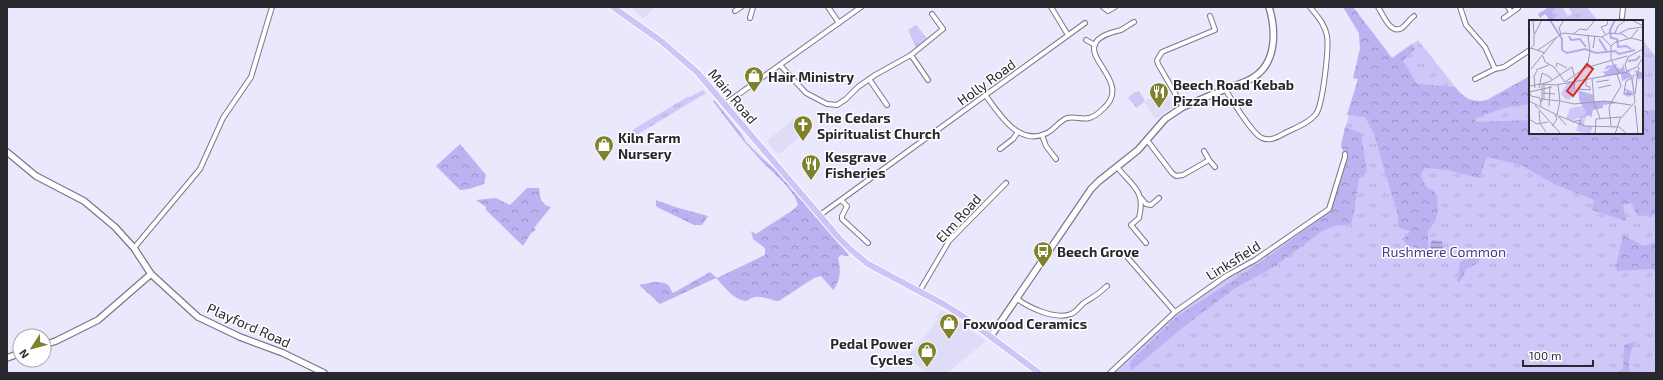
<svg xmlns="http://www.w3.org/2000/svg" width="1663" height="380" font-family="'Exo 2',sans-serif">
<style>
.built{fill:#dfdcf8}
.grass{fill:url(#grass-tufts)}
.forest{fill:url(#forest-crowns)}
.water{fill:url(#water-rules)}
.lines{fill:none;stroke-linecap:round;stroke-linejoin:round}
.street-casing{stroke:#7a798b;stroke-width:6}
.secondary-casing{stroke:#7a798b;stroke-width:8}
.primary-casing{stroke:#fff;stroke-width:8}
.street{stroke:#fff;stroke-width:4}
.secondary{stroke:#fff;stroke-width:5.5}
.primary{stroke:#cdc5f7;stroke-width:6}
.labels{text-anchor:middle;dominant-baseline:central;stroke-width:3;stroke-linejoin:round;paint-order:stroke}
.poi-label{font-size:14px;font-weight:bold;fill:#28282f;stroke:#fff;text-anchor:start}
.street-label{font-size:14px;fill:#28282f;stroke:#fff}
.park-label{font-size:14px;fill:#4a3a82;stroke:#fff}
.inset-river{fill:none;stroke:#b3abe8;stroke-width:2}
.inset-road{fill:none;stroke:#9c9bab;stroke-width:1}
.view{fill:#d62828;fill-opacity:0.15;stroke:#d62828;stroke-width:2}
.inset-edge{fill:none;stroke:#28282f;stroke-width:2}
</style>
<defs>
<pattern id="grass-tufts" width="24" height="20" patternUnits="userSpaceOnUse"><rect width="24" height="20" fill="#cec8f9"/><path d="M3 7l-1-3M5 7V3M7 7l1-3M15 17l-1-3M17 17v-4M19 17l1-3" fill="none" stroke="#b1acd6"/></pattern>
<pattern id="forest-crowns" width="20" height="18" patternUnits="userSpaceOnUse"><rect width="20" height="18" fill="#bbb3f1"/><path d="M2 6a3 3 0 1 1 6 0M12 15a3 3 0 1 1 6 0" fill="none" stroke="#9892c4"/></pattern>
<pattern id="water-rules" width="6" height="5" patternUnits="userSpaceOnUse"><rect width="6" height="5" fill="#b3abe8"/><path d="M0 2.5h6" fill="none" stroke="#928bbc"/></pattern>
</defs>
<rect width="100%" height="100%" fill="#eae8fd"/>
<g class="built">
<polygon points="631,7 656,7 643,18"/>
<polygon points="1164,90 1175,106 1155,119 1144,102"/>
<polygon points="798,115 800,117 801,116 812,127 779,154 775,153 767,141"/>
<polygon points="941,310 986,341 947,373 926,373 908,356 939,319 936,317"/>
</g>
<g class="grass">
<polygon points="1343,7 1353,7 1392,58 1418,40 1464,98 1480,101 1487,100 1530,76 1530,133 1642,133 1642,39 1656,57 1655,75 1656,76 1656,373 1112,373 1175,312 1226,276 1255,260 1329,209 1345,154 1341,146 1358,79 1353,78 1360,49 1359,33"/>
<polygon points="1557,7 1562,7 1568,16 1572,13 1568,7 1587,7 1598,21 1556,21 1550,12"/>
<polygon points="916,25 927,38 916,48 908,30"/>
<polygon points="703,90 706,93 635,136 632,131 634,129 687,97 690,97"/>
<polygon points="1139,91 1145,101 1137,108 1128,98 1133,93"/>
</g>
<g class="forest">
<path d="M 1343,7 L 1353,7 L 1392,58 L 1412,44 L 1415,49 L 1403,61 L 1417,84 L 1455,87 C 1465,98 1471,104 1487,100 L 1530,76 L 1530,104 L 1508,107 L 1477,117 L 1475,120 L 1477,122 L 1530,120 L 1530,133 L 1642,133 L 1642,111 L 1656,110 L 1656,215 L 1638,216 L 1631,203 L 1623,205 L 1626,221 L 1592,210 L 1594,200 L 1554,184 L 1521,165 L 1487,157 L 1479,178 L 1447,170 L 1425,168 L 1421,174 L 1425,185 L 1429,189 L 1433,190 L 1437,196 L 1438,209 L 1436,220 L 1428,232 L 1428,254 L 1419,253 L 1415,247 L 1408,246 L 1402,239 L 1407,236 L 1410,231 L 1400,228 C 1397,218 1398,208 1393,199 L 1374,134 L 1365,117 L 1347,115 L 1358,79 L 1353,78 L 1360,49 L 1359,33 Z"/>
<polygon points="1549,7 1557,7 1551,12 1556,21 1550,21 1545,14 1540,18 1538,14"/>
<path d="M 714,100 L 740,132 L 746,142 L 764,160 L 775,169 L 849,255 L 848,256 L 841,255 L 838,258 C 841,269 841,280 833,290 L 821,276 L 814,278 L 779,301 C 768,300 757,292 747,301 C 733,300 725,287 716,278 L 660,304 L 639,285 C 646,284 661,279 668,285 C 670,286 671,291 673,293 L 710,272 L 717,278 L 765,255 L 765,248 L 753,239 L 751,231 L 756,234 L 793,210 L 798,205 C 795,189 768,169 757,156 C 741,139 727,120 713,101 Z"/>
<polygon points="1345,127 1361,133 1367,172 1359,178 1354,212 1351,224 1335,226 1322,231 1275,266 1234,289 1187,324 1131,371 1131,361 1176,317 1255,266 1313,224 1329,209 1345,154 1341,146"/>
<polygon points="460,144 486,175 484,184 469,189 460,190 436,166"/>
<path d="M 527,188 L 539,188 C 541,197 539,204 551,207 L 534,228 L 536,230 L 531,233 L 523,246 L 486,210 L 486,207 L 476,200 L 496,198 L 510,205 Z"/>
<polygon points="656,200 675,207 708,216 702,225 694,225 659,208 656,206"/>
<polygon points="1623,235 1644,246 1656,242 1656,272 1653,269 1617,271 1616,267"/>
<polygon points="1477,255 1481,257 1478,263 1466,269 1463,277 1459,282 1457,281 1460,262"/>
<path d="M 1636,341 C 1630,351 1627,362 1630,373 L 1616,373 L 1623,369 L 1624,345 Z"/>
</g>
<polygon class="water" points="1432,240 1442,241 1443,248 1442,254 1433,251 1430,247"/>
<g class="lines">
<g class="street-casing">
<g id="street">
<polyline points="828,7 839,23"/>
<polyline points="1051,7 1068,35"/>
<polyline points="1103,7 1108,11 1115,7"/>
<path d="M 1378,7 C 1383,14 1390,35 1402,28 C 1406,25 1409,20 1414,16"/>
<polyline points="1460,7 1466,25 1485,47 1495,69 1504,67 1530,50"/>
<polyline points="1508,7 1511,12"/>
<polyline points="735,11 741,7"/>
<polyline points="1622,17 1623,7"/>
<polyline points="750,18 753,7"/>
<polyline points="1504,18 1518,8"/>
<polyline points="1086,40 1095,45"/>
<polyline points="911,55 928,80"/>
<polyline points="780,65 806,93 827,104 837,105 846,99 858,87 875,75 911,55 943,29 932,14"/>
<polyline points="869,79 887,105"/>
<polyline points="1475,79 1495,69"/>
<path d="M 1225,89 C 1232,100 1252,134 1262,138 C 1271,142 1279,136 1287,132 C 1297,127 1309,123 1316,114 C 1323,104 1329,48 1327,36 C 1325,24 1317,16 1310,7"/>
<path d="M 986,96 C 1000,115 1019,147 1047,133 C 1055,129 1059,121 1067,118 C 1075,116 1082,120 1089,118 C 1094,117 1100,112 1104,108 C 1130,84 1087,61 1095,44 C 1099,35 1113,32 1121,30 C 1125,28 1130,24 1134,22"/>
<polyline points="725,104 861,7"/>
<polyline points="1183,107 1158,64 1157,60 1162,52 1215,30 1210,16"/>
<polyline points="1042,135 1046,146 1056,159"/>
<polyline points="1147,140 1172,173 1176,176 1183,175 1209,160 1215,167"/>
<polyline points="1000,149 1013,139 1018,132"/>
<polyline points="1204,151 1209,160"/>
<path d="M 1117,167 C 1132,186 1146,190 1139,218 L 1131,225 L 1146,243"/>
<polyline points="1141,198 1146,204 1151,205 1159,198"/>
<polyline points="841,200 847,206 842,216 842,219 868,243"/>
<polyline points="820,215 1085,23"/>
<polyline points="134,248 200,169 223,118 251,77 272,7"/>
<polyline points="1128,258 1175,312"/>
<polyline points="919,292 949,241 1006,183"/>
<path d="M 1016,298 C 1029,308 1055,320 1071,314 C 1077,312 1080,305 1085,302 C 1095,296 1098,295 1107,286"/>
<polyline points="1110,373 1175,312 1226,276 1255,260 1329,209 1345,157 1345,154"/>
</g>
</g>
<g class="secondary-casing">
<g id="secondary">
<polyline points="7,152 36,176 84,201 115,227 134,248 151,274 198,317 240,337 283,353 324,373"/>
<path d="M 991,336 L 1091,189 L 1099,181 L 1138,150 L 1165,119 L 1183,107 C 1197,101 1211,95 1226,89 C 1235,85 1245,83 1254,77 C 1277,62 1276,30 1269,7"/>
<polyline points="44,345 56,341 98,320 151,274"/>
<polyline points="7,358 20,353"/>
</g>
</g>
<g class="primary-casing">
<polyline id="primary" points="613,7 661,41 697,72 839,238 851,250 868,264 945,305 967,319 1039,373"/>
</g>
<use href="#street" class="street"/>
<use href="#secondary" class="secondary"/>
<use href="#primary" class="primary"/>
</g>
<defs>
<g id="shop-pin" transform="scale(1)"><path d="M0 17L-7.5 6A9.5 9.5 0 1 1 7.5 6Z" fill="#80812b" stroke="#fff"/><path d="M-5-2.5h2.3a2.7 3.5 0 0 1 5.4 0H5L5.5 6h-11ZM-1.5-2.5h3a1.5 2.3 0 0 0-3 0Z" fill="#fff"/></g>
<g id="restaurant-pin" transform="scale(1)"><path d="M0 17L-7.5 6A9.5 9.5 0 1 1 7.5 6Z" fill="#80812b" stroke="#fff"/><path d="M-5-6h1v4h1v-4h1v4h1v-4h1v5L-1.5 .5V6h-2V.5L-5-1ZM5-6V6H3V1.5H1.5Q1.5-4 5-6Z" fill="#fff"/></g>
<g id="church-pin" transform="scale(1)"><path d="M0 17L-7.5 6A9.5 9.5 0 1 1 7.5 6Z" fill="#80812b" stroke="#fff"/><path d="M-1.2-6h2.4v3.5h3.3v2.4h-3.3V6h-2.4V-.1h-3.3v-2.4h3.3Z" fill="#fff"/></g>
<g id="bus-pin" transform="scale(1)"><path d="M0 17L-7.5 6A9.5 9.5 0 1 1 7.5 6Z" fill="#80812b" stroke="#fff"/><path d="M-5-6H5V4H4V6H2V4H-2V6H-4V4H-5ZM-3.5-4V0h7V-4ZM-3.5 1.2v1.5H-2V1.2ZM2 1.2v1.5H3.5V1.2Z" fill="#fff"/></g>
</defs>
<g fill-rule="evenodd">
<use href="#shop-pin" x="754" y="76"/>
<use href="#restaurant-pin" x="1159" y="92"/>
<use href="#church-pin" x="803" y="125"/>
<use href="#shop-pin" x="604" y="145"/>
<use href="#restaurant-pin" x="811" y="164"/>
<use href="#bus-pin" x="1043" y="251"/>
<use href="#shop-pin" x="949" y="323"/>
<use href="#shop-pin" x="927" y="351"/>
</g>
<g class="labels">
<g class="poi-label">
<text x="768" y="76">Hair Ministry</text>
<text x="1173" y="84">Beech Road Kebab<tspan x="1173" dy="16">Pizza House</tspan></text>
<text x="817" y="117">The Cedars<tspan x="817" dy="16">Spiritualist Church</tspan></text>
<text x="618" y="137">Kiln Farm<tspan x="618" dy="16">Nursery</tspan></text>
<text x="825" y="156">Kesgrave<tspan x="825" dy="16">Fisheries</tspan></text>
<text x="1057" y="251">Beech Grove</text>
<text x="963" y="323">Foxwood Ceramics</text>
<text x="913" y="343" text-anchor="end">Pedal Power<tspan x="913" dy="16">Cycles</tspan></text>
</g>
<g class="street-label">
<text transform="translate(986 82) rotate(-36)">Holly Road</text>
<text transform="translate(733 96) rotate(50)">Main Road</text>
<text transform="translate(958 218) rotate(-48)">Elm Road</text>
<text transform="translate(1233 260) rotate(-32)">Linksfield</text>
<text transform="translate(249 325) rotate(24)">Playford Road</text>
</g>
<g class="park-label">
<text x="1444" y="251">Rushmere Common</text>
</g>
</g>
<g transform="translate(1529 20)">
<rect width="114" height="114" fill="#eae8fd"/>
<path d="M 39,61 L 44,62 L 47,70 L 49,70 L 64,74 L 64,82 L 52,82 L 49,71 L 45,72 L 43,78 L 43,75 L 41,80 L 36,79 L 32,74 ZM 54,86 L 57,90 L 55,106 L 61,106 L 62,114 L 47,111 L 52,97 L 43,101 L 37,98 L 41,88 Z" fill="#cec8f9"/>
<path d="M 94,43 L 96,51 L 103,51 L 100,52 L 103,56 L 105,54 L 106,54 L 108,55 L 105,50 L 112,52 L 114,50 L 114,58 L 110,59 L 112,62 L 105,54 L 105,59 L 103,57 L 104,73 L 100,77 L 93,74 L 98,73 L 95,68 L 104,72 L 102,57 L 93,61 L 92,54 L 75,56 L 76,53 L 72,52 L 78,51 L 83,47 L 76,50 L 77,46 L 88,44 L 87,48 L 90,46 L 89,49 L 93,48 ZM 50,71 L 63,75 L 65,82 L 75,81 L 83,81 L 89,83 L 74,85 L 74,88 L 64,90 L 62,98 L 60,95 L 56,97 L 58,99 L 54,97 L 51,99 L 55,106 L 59,106 L 63,107 L 62,111 L 61,107 L 51,105 L 50,103 L 51,96 L 55,96 L 57,92 L 50,80 Z" fill="#bbb3f1"/>
<path class="inset-river" d="M 21,0 L 33,19 L 33,30 L 38,33 L 56,29 L 67,33 L 86,31 L 90,34 L 106,30M 86,0 L 81,10 L 82,18 L 88,19 L 89,27 L 97,26 L 102,29M 40,16 L 42,20 L 51,19 L 57,27M 70,19 L 78,32M 99,41 L 107,40 L 111,36"/>
<path class="inset-road" d="M 4,0 L 5,14M 103,0 L 114,6M 58,10 L 66,0M 86,13 L 89,6 L 97,0M 91,13 L 99,9 L 114,7M 32,14 L 30,8 L 35,0M 44,14 L 51,9 L 58,10M 76,14 L 72,7 L 78,5 L 79,0M 73,17 L 80,13 L 93,14 L 99,18M 73,17 L 82,26M 102,18 L 114,21M 2,28 L 16,33M 64,28 L 66,16M 0,30 L 5,25 L 5,15 L 13,0M 9,30 L 34,13 L 73,17M 14,36 L 16,42 L 25,47 L 36,62M 27,47 L 28,43 L 38,48M 58,48 L 61,32 L 59,16M 2,49 L 28,17M 7,50 L 20,45M 98,51 L 108,47 L 113,39M 98,51 L 96,45 L 99,37 L 114,29M 13,53 L 21,57 L 23,61M 90,53 L 82,40 L 82,26 L 87,22 L 102,18 L 109,9M 63,58 L 65,82M 103,58 L 97,61 L 95,73 L 104,75M 108,59 L 110,47M 23,60 L 43,47 L 45,55M 57,60 L 57,66 L 61,67 L 61,70M 36,62 L 56,48 L 98,36M 67,62 L 80,60M 27,65 L 98,52M 29,65 L 31,81M 1,66 L 11,64 L 27,65M 6,68 L 5,56 L 8,51M 10,68 L 13,53M 69,68 L 82,65M 45,69 L 46,56M 49,69 L 62,70M 0,72 L 23,67M 0,72 L 2,76 L 11,78 L 12,86M 14,73 L 26,74M 106,74 L 108,59M 12,79 L 31,81M 15,79 L 15,64M 0,81 L 28,95M 32,81 L 45,84 L 75,81 L 102,85M 83,81 L 92,66 L 88,54M 13,82 L 13,64 L 22,61M 65,82 L 71,98M 6,85 L 32,114M 106,85 L 109,114M 20,86 L 21,66M 10,91 L 11,103 L 17,112M 28,95 L 37,105M 28,95 L 31,81M 30,96 L 56,106 L 90,107 L 98,114M 0,99 L 8,104 L 19,102M 43,102 L 51,100 L 50,105M 23,106 L 28,99 L 26,95M 82,106 L 80,87 L 83,81M 66,114 L 67,99 L 92,97M 86,114 L 91,99 L 106,82 L 103,58"/>
<path class="view" d="M 58,44 L 64,49 L 44,76 L 38,71 Z"/>
<rect width="114" height="114" class="inset-edge"/>
</g>
<rect width="1663" height="380" fill="none" stroke="#28282f" stroke-width="16"/>
<g transform="translate(32 348) rotate(234)"><circle r="19" fill="#ffffff" stroke="#a9a9ac"/>
<path d="M0-3L7 15L0 10L-7 15Z" fill="#80812b"/>
<text y="-6" font-size="11" font-weight="bold" text-anchor="middle" fill="#28282f">N</text>
</g>
<path d="M1523 360v6h70v-6" fill="none" stroke="#28282f" stroke-width="2"/>
<text x="1529" y="360" font-size="12" fill="#28282f" stroke="#ffffff" stroke-width="3" paint-order="stroke">100 m</text>
</svg>
